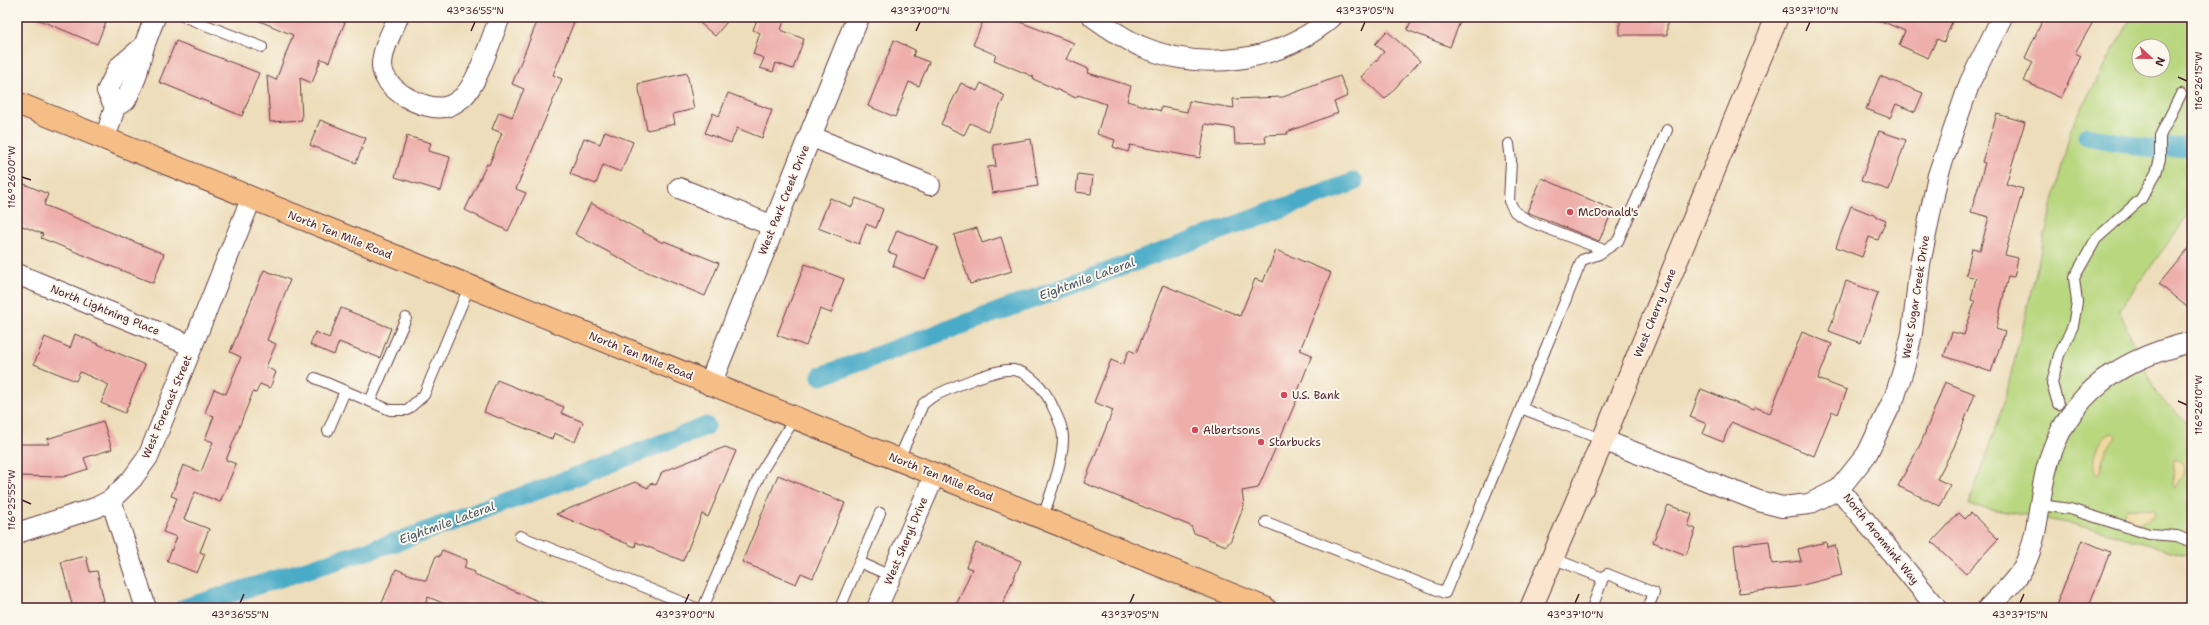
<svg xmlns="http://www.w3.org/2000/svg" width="2209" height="625" font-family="'Shantell Sans',sans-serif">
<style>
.green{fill:#b8d77f;stroke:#817b55;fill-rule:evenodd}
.sand{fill:#eeda9e;stroke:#9c7c64}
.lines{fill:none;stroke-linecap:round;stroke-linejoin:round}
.canal{stroke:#48abc7;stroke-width:19}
.building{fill:#eeafab}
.service-casing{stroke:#623c40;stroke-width:12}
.minor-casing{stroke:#623c40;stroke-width:22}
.tertiary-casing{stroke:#623c40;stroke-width:24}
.secondary-casing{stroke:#623c40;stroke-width:24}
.primary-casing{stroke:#623c40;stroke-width:24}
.service{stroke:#fff;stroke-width:10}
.minor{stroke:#fff;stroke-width:20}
.tertiary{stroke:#fff;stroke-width:22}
.secondary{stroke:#fbe5cf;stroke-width:22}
.primary{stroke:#f6be87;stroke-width:22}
.ticks{fill:none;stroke:#4a1f2b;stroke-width:1.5}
.poi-dot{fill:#d1495b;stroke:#fbf7ec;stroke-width:1.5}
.labels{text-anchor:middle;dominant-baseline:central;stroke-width:4;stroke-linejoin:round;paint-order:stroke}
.street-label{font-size:11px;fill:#4a1f2b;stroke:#fbf7ec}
.poi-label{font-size:11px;fill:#4a1f2b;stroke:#fbf7ec;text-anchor:start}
.water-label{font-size:12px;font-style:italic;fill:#495769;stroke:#fbf7ec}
.neatline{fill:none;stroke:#4a1f2b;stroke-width:1.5}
.ticks-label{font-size:10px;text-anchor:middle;fill:#4a1f2b}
</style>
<rect width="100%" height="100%" fill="#fbf7ec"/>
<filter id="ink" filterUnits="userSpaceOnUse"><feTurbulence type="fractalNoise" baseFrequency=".025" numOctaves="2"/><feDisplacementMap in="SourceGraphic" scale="8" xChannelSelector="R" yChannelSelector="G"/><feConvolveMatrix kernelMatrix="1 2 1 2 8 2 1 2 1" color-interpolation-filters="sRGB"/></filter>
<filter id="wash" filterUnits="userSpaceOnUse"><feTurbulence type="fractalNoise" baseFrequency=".012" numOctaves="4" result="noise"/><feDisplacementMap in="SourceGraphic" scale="16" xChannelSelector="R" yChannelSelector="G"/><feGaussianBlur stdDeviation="0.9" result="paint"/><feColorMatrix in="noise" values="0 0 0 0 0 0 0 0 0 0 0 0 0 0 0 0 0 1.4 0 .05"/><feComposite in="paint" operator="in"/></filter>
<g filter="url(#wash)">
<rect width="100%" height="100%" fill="#edddba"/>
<path class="green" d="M 2131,17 L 2192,17 L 2192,210 L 2119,310 L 2157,395 L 2192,427 L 2192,557 L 2084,526 L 1969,505 L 2005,399 L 2071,128 ZM 2139,46 L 2163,46 L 2163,70 L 2139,70 Z"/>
<g class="sand">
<path d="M 2112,433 L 2116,437 L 2106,449 L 2101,471 L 2098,476 C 2090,463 2097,438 2112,433 Z"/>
<path d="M 2174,459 L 2183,462 C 2186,471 2180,481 2175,488 L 2173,487 Z"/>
<path d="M 2127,508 L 2154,510 L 2155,515 C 2146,522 2130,529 2123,516 Z"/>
</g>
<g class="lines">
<g class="canal">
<polyline points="2087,136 2152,149 2192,146"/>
<polyline points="821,376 1354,182"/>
<polyline points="184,608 399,541 599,468 706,426"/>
</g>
</g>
<g id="blocks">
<g class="building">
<polygon points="32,17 108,17 97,44"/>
<polygon points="250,17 347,17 329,62 321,59 312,83 300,78 302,120 270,122 267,76 276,80 293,35"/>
<polygon points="539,17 576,17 553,75 562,79 516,189 526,193 508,231 465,210 487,164 489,165 502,133 492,129 499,112 512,117 524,89 512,84"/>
<polygon points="693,17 731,17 715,36"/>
<polygon points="758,17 774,17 784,21 781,30 804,39 793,69 776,63 773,72 760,68 764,58 753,54 760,33 753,30"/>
<polygon points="985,17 1007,17 1074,43 1066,59 1089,69 1088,73 1131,86 1127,101 1161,111 1161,107 1187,112 1189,101 1234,108 1233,99 1283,97 1340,76 1348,96 1334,102 1338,113 1287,132 1288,134 1265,135 1266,143 1235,144 1234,128 1205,124 1200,158 1130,145 1128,152 1113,147 1115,140 1097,134 1106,104 1078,95 1076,98 1033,79 1034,77 994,60 996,55 973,45"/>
<polygon points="1413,17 1462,17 1450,47 1407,30"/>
<rect x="1620" y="17" width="47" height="18"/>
<polygon points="1872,17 1940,17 1952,22 1944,42 1937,39 1928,58 1899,45 1905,31"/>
<polygon points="2044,17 2096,17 2075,53 2081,56 2061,98 2024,81 2033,62 2025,58"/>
<polygon points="1387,31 1420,61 1385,99 1361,77 1384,52 1375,44"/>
<polygon points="894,40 915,50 913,56 929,62 919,86 909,82 895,117 868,106"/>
<polygon points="176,41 259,73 242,116 159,82"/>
<polygon points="687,73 694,109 673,114 675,124 647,130 638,84"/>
<polygon points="1880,76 1923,93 1915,112 1896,104 1890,118 1866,109"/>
<polygon points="961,83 977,91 981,83 1005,96 988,131 970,123 964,135 941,124"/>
<polygon points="728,93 772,110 762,138 737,128 731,143 705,133 713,113 719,116"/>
<polygon points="1997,114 2025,122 2006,184 2023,189 2005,255 2018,258 2014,277 2008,276 1996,329 2005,332 1991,372 1944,356 1952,332 1964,335 1975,301 1971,300 1976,278 1966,275 1972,248 1980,250 1989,217 1971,212 1985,163 1982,162"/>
<polygon points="320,120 366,138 356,163 310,145"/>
<polygon points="605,131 633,142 621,172 603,165 596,184 570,174 584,138 600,144"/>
<polygon points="1879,131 1906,140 1889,190 1861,181"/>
<polygon points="407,136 431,143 428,151 450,157 441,191 395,177"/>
<polygon points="1031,139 1038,186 992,193 988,167 996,166 993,145"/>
<polygon points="1078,174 1093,176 1091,194 1076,192"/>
<polygon points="1542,178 1613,210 1599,241 1527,212"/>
<polygon points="17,181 48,194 44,205 164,254 153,283 41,238 43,234 17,224"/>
<polygon points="830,198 852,207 856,198 883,209 876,228 866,224 859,244 818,228"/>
<polygon points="591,203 663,243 664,241 719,263 705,296 638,268 575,234"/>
<polygon points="1851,206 1886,220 1878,240 1869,237 1862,257 1836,247"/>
<polygon points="977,228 982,243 1001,237 1012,271 970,284 954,235"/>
<polygon points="897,230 938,247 925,279 893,266 897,255 888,252"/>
<polygon points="2192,244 2192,311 2159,284"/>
<polygon points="1276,250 1331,273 1300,350 1312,355 1298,391 1298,397 1258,488 1242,491 1244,505 1231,540 1226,546 1194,533 1191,526 1084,483 1113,410 1094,402 1111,360 1123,365 1129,350 1136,353 1163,285 1240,316 1255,279 1263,282"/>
<polygon points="805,264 844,279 831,313 820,309 806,346 777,335"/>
<polygon points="264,270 290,280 267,340 276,344 266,367 276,372 270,388 260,384 256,393 253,392 226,460 236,464 220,502 195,492 184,519 209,529 200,552 205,554 197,573 167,561 177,537 163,532 177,498 171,496 183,465 201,472 213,442 205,439 214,416 205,413 214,389 226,394 241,357 230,352"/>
<polygon points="1846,281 1878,293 1861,343 1829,331"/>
<polygon points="341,308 391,328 380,358 339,342 334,355 310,345 315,332 329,338"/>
<polygon points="1802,332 1832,344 1818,379 1847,390 1838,414 1832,411 1814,456 1731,422 1723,442 1703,434 1707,424 1690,417 1701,389 1753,410 1755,407 1770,413"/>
<polygon points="75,334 145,365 125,413 101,403 109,385 80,372 76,381 34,364 45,337 70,348"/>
<polygon points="497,380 564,407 561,413 583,422 575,442 554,433 552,439 484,412"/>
<polygon points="1945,382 1975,394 1954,447 1937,479 1950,485 1940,506 1898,486 1921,443"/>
<polygon points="103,421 112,449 84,458 88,469 63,477 17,476 17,444 49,444 47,439"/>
<polygon points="725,447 736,451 708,517 702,514 683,561 636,542 635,547 556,514 635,482 648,488 650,483 656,485 662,472"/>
<polygon points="778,475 845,503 813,578 801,573 796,584 742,562"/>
<polygon points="1668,505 1692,514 1688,526 1696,529 1686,555 1653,542"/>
<polygon points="1959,513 1965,519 1971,513 1998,539 1966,574 1932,542"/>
<polygon points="2082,540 2110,552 2088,608 2055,608"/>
<polygon points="1769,541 1772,564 1801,561 1798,549 1826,542 1827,547 1835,545 1842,575 1795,587 1739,593 1734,545"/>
<polygon points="976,543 1021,561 1001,608 955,608 972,569 966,567"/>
<polygon points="442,550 467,560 464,568 475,572 474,574 555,608 455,608 428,597 424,608 380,608 396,569 426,581 436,556 439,557"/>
<polygon points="86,556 90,572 97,571 104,601 73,608 61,562"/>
</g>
</g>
</g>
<g filter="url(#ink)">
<use href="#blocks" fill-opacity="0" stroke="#623c40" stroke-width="1"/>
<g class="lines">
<g class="service-casing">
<g id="service">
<polyline points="185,17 262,47"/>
<polyline points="1509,144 1511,161 1509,201 1515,212 1531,222 1604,250"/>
<polyline points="315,378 390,410 407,410 424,395 469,287"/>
<polyline points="370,401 406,318"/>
<polyline points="2058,404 2052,383 2059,355 2073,326 2077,302 2074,278 2096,239 2141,199 2156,173 2160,159 2160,136 2181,94"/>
<polyline points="1521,408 1603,440"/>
<polyline points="328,431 345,391"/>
<path d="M 899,459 L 923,404 L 932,397 C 948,389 996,368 1013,370 C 1030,372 1044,389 1051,403 C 1056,414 1063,426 1063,438 C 1063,464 1050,493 1043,518"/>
<polyline points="2040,505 2070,509 2149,534 2177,536 2192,542"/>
<polyline points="1266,522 1445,593 1582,260 1599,254 1618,241 1667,130"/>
<polyline points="520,536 696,608"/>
<polyline points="1552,558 1603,578 1607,574 1654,593 1648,608"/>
<polyline points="859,562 891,576"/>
<polyline points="703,608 761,472 795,418"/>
<polyline points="840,608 880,513"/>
<polyline points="1592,608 1603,578"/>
</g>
</g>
<g class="minor-casing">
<g id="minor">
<path d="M 398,17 C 392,32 382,49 382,66 C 383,90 424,111 445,107 C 452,106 458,101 463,97 C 479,81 491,38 500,17"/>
<path d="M 1093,17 C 1108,28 1123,38 1140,46 C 1202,73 1281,62 1332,17"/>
<polyline points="144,46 155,17"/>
<polyline points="810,136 930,185"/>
<polyline points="105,139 115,107 126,100 136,77 144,46 119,67 107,91 115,107"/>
<polyline points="679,188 773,226"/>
<polyline points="17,274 192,346"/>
<polyline points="1603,440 1759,501 1782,507 1809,504 1839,489 1867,454 1895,396 1905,364 1912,333 1920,264 1938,175 1970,82 2002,17"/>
<polyline points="1839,489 1937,608"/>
<polyline points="17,533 95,508 111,500"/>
<polyline points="146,608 111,500 132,479 148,457 251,199"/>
<polyline points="877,608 935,474"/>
<path d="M 1988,608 C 2000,595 2017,581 2025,564 C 2037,538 2038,512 2043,485 C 2058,401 2113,360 2192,342"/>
</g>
</g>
<g class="tertiary-casing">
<polyline id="tertiary" points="710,384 858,17"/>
</g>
<g class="secondary-casing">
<polyline id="secondary" points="1531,608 1603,440 1777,17"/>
</g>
<g class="primary-casing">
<polyline id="primary" points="17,103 1265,608"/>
</g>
<use href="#service" class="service"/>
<use href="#minor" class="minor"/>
<use href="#tertiary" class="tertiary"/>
<use href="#secondary" class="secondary"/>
<use href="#primary" class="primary"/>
</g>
</g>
<path class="ticks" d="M 471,31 L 475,22M 916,31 L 920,22M 1361,31 L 1365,22M 1806,31 L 1810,22M 2178,77 L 2187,81M 22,177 L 31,180M 2178,401 L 2187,405M 22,500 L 31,504M 240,603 L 244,594M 685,603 L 689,594M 1130,603 L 1134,594M 1575,603 L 1579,594M 2020,603 L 2024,594"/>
<g class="poi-dot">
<circle cx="1570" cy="212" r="4"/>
<circle cx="1284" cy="395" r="4"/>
<circle cx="1195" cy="430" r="4"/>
<circle cx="1261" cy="442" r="4"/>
</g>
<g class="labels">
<g class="street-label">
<text transform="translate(784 200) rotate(-68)">West Park Creek Drive</text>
<text transform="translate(340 235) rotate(22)">North Ten Mile Road</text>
<text transform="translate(1916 297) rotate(-81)">West Sugar Creek Drive</text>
<text transform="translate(105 310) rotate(22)">North Lightning Place</text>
<text transform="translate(1655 313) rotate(-68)">West Cherry Lane</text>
<text transform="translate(641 356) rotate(22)">North Ten Mile Road</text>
<text transform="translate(167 407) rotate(-67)">West Forecast Street</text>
<text transform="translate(941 477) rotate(22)">North Ten Mile Road</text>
<text transform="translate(1881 539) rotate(51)">North Aronmink Way</text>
<text transform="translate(906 541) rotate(-67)">West Sheryl Drive</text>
</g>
<g class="poi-label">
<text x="1578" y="212">McDonald's</text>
<text x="1292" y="395">U.S. Bank</text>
<text x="1203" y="430">Albertsons</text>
<text x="1269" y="442">Starbucks</text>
</g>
<g class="water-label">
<text transform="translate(1087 279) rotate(-20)">Eightmile Lateral</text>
<text transform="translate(447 523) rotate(-20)">Eightmile Lateral</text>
</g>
</g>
<rect width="2209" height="625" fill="none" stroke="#fbf7ec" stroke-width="44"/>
<g transform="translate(2151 58) rotate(112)"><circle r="19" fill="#fbf7ec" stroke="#b4a19f"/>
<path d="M0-3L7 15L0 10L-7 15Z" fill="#d1495b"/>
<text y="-6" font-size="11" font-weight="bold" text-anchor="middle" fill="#4a1f2b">N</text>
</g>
<rect x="22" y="22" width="2165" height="581" class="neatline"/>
<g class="ticks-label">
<text x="475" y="14">43°36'55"N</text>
<text x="920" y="14">43°37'00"N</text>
<text x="1365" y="14">43°37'05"N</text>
<text x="1810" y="14">43°37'10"N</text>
<text transform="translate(2198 81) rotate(-90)" y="4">116°26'15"W</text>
<text transform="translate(11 177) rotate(-90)" y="4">116°26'00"W</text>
<text transform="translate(2198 405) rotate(-90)" y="4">116°26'10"W</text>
<text transform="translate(11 500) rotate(-90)" y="4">116°25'55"W</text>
<text x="240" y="618">43°36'55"N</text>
<text x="685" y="618">43°37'00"N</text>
<text x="1130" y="618">43°37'05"N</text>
<text x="1575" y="618">43°37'10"N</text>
<text x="2020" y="618">43°37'15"N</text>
</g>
</svg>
